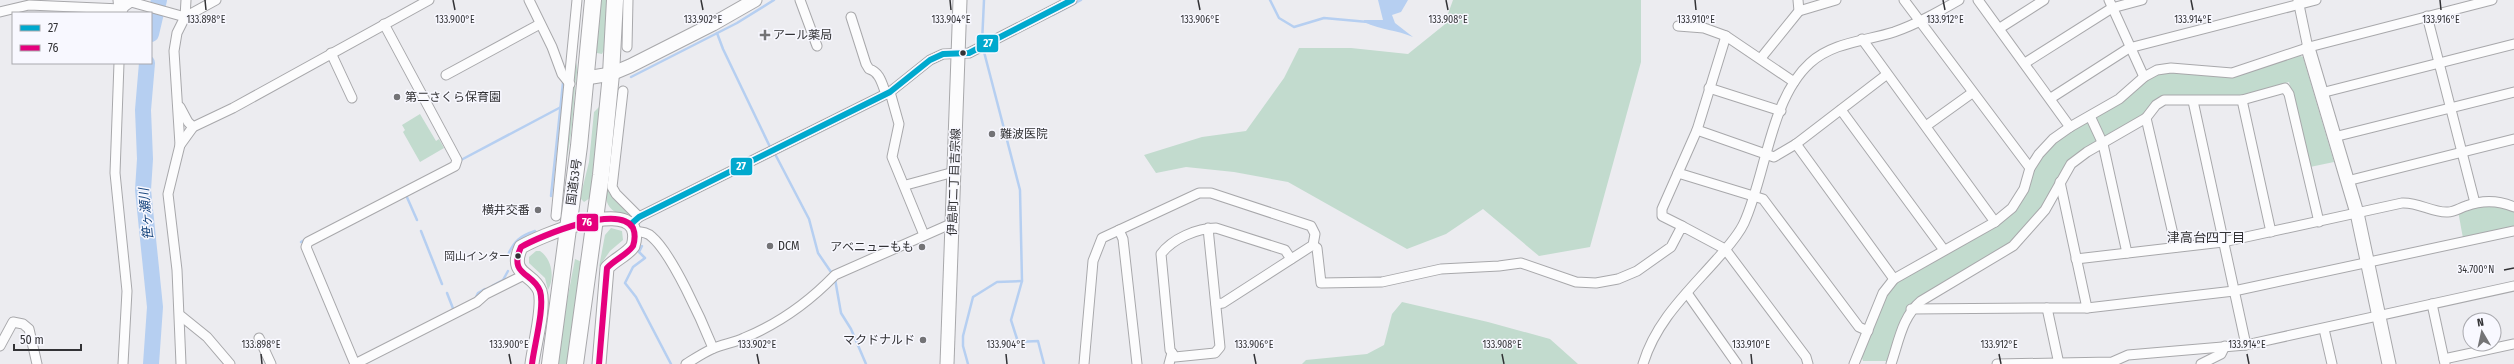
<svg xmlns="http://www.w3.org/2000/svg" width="2514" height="364" font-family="'Fira Sans Condensed','Noto Sans JP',sans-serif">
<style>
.green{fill:#c2dbce}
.water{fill:#b6cff1}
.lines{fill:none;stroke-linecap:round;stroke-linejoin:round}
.stream{stroke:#b6cff1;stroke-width:2.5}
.river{stroke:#b6cff1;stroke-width:16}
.street-casing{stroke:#a8a8ab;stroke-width:11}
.secondary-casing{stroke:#a8a8ab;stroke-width:15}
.highway-casing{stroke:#a8a8ab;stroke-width:18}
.street{stroke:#fcfcfd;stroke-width:9}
.secondary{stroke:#fcfcfd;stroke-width:13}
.highway{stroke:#fcfcfd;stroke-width:16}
.bus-1-casing{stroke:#f8f8ff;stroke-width:9}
.bus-2-casing{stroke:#f8f8ff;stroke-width:9}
.bus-1{stroke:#00a9ce;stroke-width:6}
.bus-2{stroke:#e5007d;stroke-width:6}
.ticks{fill:none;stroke:#323235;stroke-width:1.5}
.poi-dot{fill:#737376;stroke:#f8f8ff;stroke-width:1.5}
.bus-dot{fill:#323235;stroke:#f8f8ff;stroke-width:1.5}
.labels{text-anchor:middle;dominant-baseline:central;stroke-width:3;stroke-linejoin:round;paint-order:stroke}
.bus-label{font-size:11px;fill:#323235;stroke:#f8f8ff;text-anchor:end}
.poi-label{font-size:12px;fill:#323235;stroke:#f8f8ff;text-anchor:start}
.street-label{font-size:12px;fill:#323235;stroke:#f8f8ff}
.water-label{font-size:13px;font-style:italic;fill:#18467e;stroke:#f8f8ff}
.neighbourhood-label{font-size:13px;fill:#323235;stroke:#f8f8ff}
.ticks-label{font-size:10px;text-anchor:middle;fill:#323235;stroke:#f8f8ff;stroke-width:3;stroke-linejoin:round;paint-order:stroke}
.line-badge{stroke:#f8f8ff;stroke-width:1.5}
.badge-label{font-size:11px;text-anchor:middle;font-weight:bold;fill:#fff}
</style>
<rect width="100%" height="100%" fill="#ececf0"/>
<g class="green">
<polygon points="601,0 609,0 604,50 602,54 597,53 596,49"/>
<polygon points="1453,0 1641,0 1641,62 1590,247 1539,256 1483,209 1446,234 1407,249 1288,182 1234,172 1186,167 1156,173 1144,155 1202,137 1246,131 1284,78 1299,48 1351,48 1408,54 1444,25"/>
<polygon points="2298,55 2303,57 2334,162 2310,167 2289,82 2241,97 2173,96 2105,137 2097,120 2097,116 2157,73 2170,71 2218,76"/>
<path d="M 576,62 C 579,71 575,80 575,89 C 573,113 572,137 566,161 Z"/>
<polygon points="599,107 604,113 594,159 590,198 584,202 580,198 589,162 594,112"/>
<polygon points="420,114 436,141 439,139 444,148 420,162 403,132 405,130 402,125"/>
<path d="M 2086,122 L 2090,123 L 2098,140 L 2096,145 L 2070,162 L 2058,176 L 2043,208 L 2011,244 L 1909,307 L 1903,317 L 1890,358 L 1887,361 L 1863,361 L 1862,358 C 1871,331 1878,303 1896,282 L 1998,223 L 2054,141 Z"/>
<path d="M 613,164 L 609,193 L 621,203 L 631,218 C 626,218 623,216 619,214 C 597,204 608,182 613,164 Z"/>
<polygon points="2496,204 2514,212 2514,227 2463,238 2458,211"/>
<polygon points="611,228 622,231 623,240 610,251 599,267 605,235"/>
<path d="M 536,251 L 540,251 C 552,259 555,278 548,290 L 545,278 L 529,263 L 529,257 Z"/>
<polygon points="575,259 582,262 568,364 555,364"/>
<polygon points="1402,302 1488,322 1550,339 1578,364 1302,364 1306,360 1367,354 1384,345 1392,314"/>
</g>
<path class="water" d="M 1378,0 L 1408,0 L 1401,12 L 1392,15 L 1395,23 L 1413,37 C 1397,30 1381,30 1364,22 L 1364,20 L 1383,20 Z"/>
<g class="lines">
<g class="stream">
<polyline points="1270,0 1279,18 1294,27 1324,18 1368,22"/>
<polyline points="1053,15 1081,0"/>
<polyline points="717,33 723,49 771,149"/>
<polyline points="982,43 984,0"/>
<polyline points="983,48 1020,190 1022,281 1011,320 1018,342 1038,341 1044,364"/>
<polyline points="631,77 737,23 774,0"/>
<polyline points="774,152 809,219 818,253 833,275"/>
<polyline points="461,160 561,107"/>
<polyline points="406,195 417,220"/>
<polyline points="551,196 563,83"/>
<polyline points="421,231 442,284"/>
<polyline points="301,242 306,239"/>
<polyline points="642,246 639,252 645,258 633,267 625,283 636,297 671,364"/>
<path d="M 508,255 C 514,241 520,236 535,231"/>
<polyline points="835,279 841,313 851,329 866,364"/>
<polyline points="492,286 503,280 508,271"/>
<polyline points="447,293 454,311"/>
<polyline points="475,299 478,293 485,289"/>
<polyline points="968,364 963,346 963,336 973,297 997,282 1022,281"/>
</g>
<g class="river">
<polyline points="151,34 159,0"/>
<polyline points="147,63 143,110 145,159 143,190 155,307 151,364"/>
</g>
<g class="street-casing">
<g id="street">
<polyline points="529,0 552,47 562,74 570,84"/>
<polyline points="800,0 817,46"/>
<polyline points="1904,0 2030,168"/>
<polyline points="1978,0 2070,127"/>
<polyline points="2109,0 2144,77"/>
<polyline points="2298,0 2308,48"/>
<polyline points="1799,11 1836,0"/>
<polyline points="0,12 29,5 121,9 131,2 185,17 216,0"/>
<polyline points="2427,16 2475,203"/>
<path d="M 851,17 L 866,64 L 869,69 C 880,72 882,84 886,94"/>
<polyline points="1678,26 1704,28 1726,36 1794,82"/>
<polyline points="2000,28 2044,0"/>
<polyline points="1862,39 1995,222"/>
<polyline points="627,47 628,0"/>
<polyline points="331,53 352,98"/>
<polyline points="1761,58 1799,11 1798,0"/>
<polyline points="119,63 115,173 127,291 123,364"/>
<polyline points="2025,63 2112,8 2142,0"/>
<polyline points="446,75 540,24"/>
<polyline points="1709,88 1781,111"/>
<polyline points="623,91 612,187 616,194 639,217"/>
<polyline points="890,92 899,124 892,157 924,235"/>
<polyline points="2321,93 2514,44"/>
<polyline points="2051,98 2129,48 2316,0"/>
<polyline points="2242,100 2271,232"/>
<polyline points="2193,101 2246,345"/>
<polyline points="180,107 188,122 193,127"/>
<polyline points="1841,110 1944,250"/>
<polyline points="2090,116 2103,144 2127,253"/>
<polyline points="2146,118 2176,247"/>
<polyline points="1926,126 1972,93"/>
<polyline points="1697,130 1774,157 1796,144 1886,75"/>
<polyline points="2334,137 2514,92"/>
<polyline points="1796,144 1894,279"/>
<polyline points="180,145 193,127 233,108 429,0"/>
<polyline points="1678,173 1763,199 1859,327 1868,331"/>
<polyline points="2347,181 2514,139"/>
<polyline points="906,185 954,172"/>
<polyline points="556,216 577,0"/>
<polyline points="631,224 639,217 890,92 930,60 943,54 969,53 1072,0"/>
<polyline points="1682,226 1662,216 1662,209 1697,130 1726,36"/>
<path d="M 1208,228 L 1220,347 L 1215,353 L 1175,357 L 1170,350 L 1161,254 C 1172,239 1197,228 1216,228 L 1285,250 L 1291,259"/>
<polyline points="1119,230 1123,239 1137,364"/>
<path d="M 634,231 C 641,232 647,232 652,237 C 672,254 702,321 713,348"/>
<polyline points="1313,245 1317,248 1321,283 1382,282 1441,269 1499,266 1521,263 1576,282 1596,283 1618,279 1637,271 1671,247 1682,226 1725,249 1806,357 1808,364"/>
<path d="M 2076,259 L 2223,242 L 2402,203 C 2419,202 2432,213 2448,212 C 2454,212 2460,208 2466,206 C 2482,200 2498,200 2514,207"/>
<polyline points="1687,293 1737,364"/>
<polyline points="2432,304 2445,364"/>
<polyline points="2087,308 2234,291 2514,231"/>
<polyline points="1911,309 2047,308"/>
<polyline points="181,316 207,337 230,364"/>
<polyline points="2324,329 2332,364"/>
<polyline points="259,338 271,364"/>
<polyline points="0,346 13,322 23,324 29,329 37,364"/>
<polyline points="2444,359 2514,344"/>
<polyline points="181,364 177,270 168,194 180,145 174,51 177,33 185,17 186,0"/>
<polyline points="355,364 306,247 308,242 455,166 457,160 384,24"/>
<polyline points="355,364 477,302 486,294 524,275"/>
<path d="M 686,364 C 694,359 703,353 712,349 C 722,344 734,343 744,338 C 778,324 809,302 835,275 L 946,226 L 952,225"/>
<polyline points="1084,364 1093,261 1102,238 1199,193 1211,193 1311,226 1315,234 1313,245 1223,303 1216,304"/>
<polyline points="1169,364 1172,353"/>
<path d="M 1643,364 C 1656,321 1687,293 1717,259 C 1726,249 1738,236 1744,223 C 1766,175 1770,99 1810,63 C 1833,42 1866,41 1894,32 C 1917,24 1938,12 1959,0"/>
<polyline points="1854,364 1883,293 1894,279 1995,222 2012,208 2024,189 2030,168 2039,154 2053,139 2070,127 2119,99 2144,77 2157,70 2171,68 2232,73 2313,46 2492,0"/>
<path d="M 1891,364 C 1899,341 1902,317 1921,301 L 2013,246 L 2045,210 L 2071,164 L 2087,152 L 2146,118 L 2156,105 L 2164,100 L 2242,100 L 2285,88 L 2289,94 L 2319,222"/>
<polyline points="1997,364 2112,362 2128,355 2246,345 2514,286"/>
<polyline points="2059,364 2047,308 2087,308 2060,182"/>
<polyline points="2201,364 2221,354 2225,346"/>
</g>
</g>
<g class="secondary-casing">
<g id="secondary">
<polyline points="120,0 121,9"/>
<polyline points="2308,48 2357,213 2389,364"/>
<polyline points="586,78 611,74 630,66 713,24 755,0"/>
<path d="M 532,364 C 534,346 545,307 540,291 C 533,272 508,276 521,247 C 540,236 619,203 633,228 C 635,233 635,240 633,246 C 628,254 614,260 607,268 L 599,364"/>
<polyline points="947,364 960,0"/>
</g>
</g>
<g class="highway-casing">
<g id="highway">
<polyline points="550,364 579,146 593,0"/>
<polyline points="575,364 601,175 611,74 615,0"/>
</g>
</g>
<use href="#street" class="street"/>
<use href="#secondary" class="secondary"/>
<use href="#highway" class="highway"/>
<g class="bus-1-casing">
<polyline id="bus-1" points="631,224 639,217 890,92 930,60 943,54 969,53 1072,0"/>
</g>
<g class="bus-2-casing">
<path id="bus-2" d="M 532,364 C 534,346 545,307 540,291 C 533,272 508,276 521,247 C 540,236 619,203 633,228 C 635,233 635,240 633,246 C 628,254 614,260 607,268 L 599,364"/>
</g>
<use href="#bus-1" class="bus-1"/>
<use href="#bus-2" class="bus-2"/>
</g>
<path class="ticks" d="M 205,0 L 206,10M 453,0 L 455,10M 701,0 L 703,10M 950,0 L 951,10M 1198,0 L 1200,10M 1446,0 L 1448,10M 1695,0 L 1696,10M 1943,0 L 1945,10M 2191,0 L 2193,10M 2440,0 L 2441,10M 2504,270 L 2514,268M 261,354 L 262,364M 509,354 L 511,364M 757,354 L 759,364M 1006,354 L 1007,364M 1254,354 L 1256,364M 1502,354 L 1504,364M 1751,354 L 1752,364M 1999,354 L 2001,364M 2247,354 L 2249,364"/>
<g class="poi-dot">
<path d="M763 29h4v4h4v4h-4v4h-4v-4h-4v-4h4z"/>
<circle cx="397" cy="97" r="4"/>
<circle cx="992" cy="134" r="4"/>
<circle cx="538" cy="210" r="4"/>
<circle cx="770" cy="246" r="4"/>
<circle cx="922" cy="247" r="4"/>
<circle cx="923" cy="340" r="4"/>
</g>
<g class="bus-dot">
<circle cx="963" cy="53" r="3.5"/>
<circle cx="518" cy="256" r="3.5"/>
</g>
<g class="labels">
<g class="bus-label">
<text x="510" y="256">岡山インター</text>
</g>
<g class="poi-label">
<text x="773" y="35">アール薬局</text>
<text x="405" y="97">第二さくら保育園</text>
<text x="1000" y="134">難波医院</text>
<text x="530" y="210" text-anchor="end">横井交番</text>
<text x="778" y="246">DCM</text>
<text x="914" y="247" text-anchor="end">アベニューもも</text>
<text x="915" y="340" text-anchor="end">マクドナルド</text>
</g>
<g class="street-label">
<text transform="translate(574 182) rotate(-82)">国道53号</text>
<text transform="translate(954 182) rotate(-88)">伊島町二丁目吉宗線</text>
</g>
<g class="water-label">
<text transform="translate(146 214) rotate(-95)">笹ヶ瀬川</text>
</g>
<g class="neighbourhood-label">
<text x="2206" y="237">津高台四丁目</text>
</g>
</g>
<g class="ticks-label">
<text x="206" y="23">133.898°E</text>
<text x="455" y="23">133.900°E</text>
<text x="703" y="23">133.902°E</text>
<text x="951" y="23">133.904°E</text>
<text x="1448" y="23">133.908°E</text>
<text x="1945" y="23">133.912°E</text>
<text x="2193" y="23">133.914°E</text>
<text x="2441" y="23">133.916°E</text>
<text x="1200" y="23">133.906°E</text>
<text x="1696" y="23">133.910°E</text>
<text x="2476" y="273">34.700°N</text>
<text x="261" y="348">133.898°E</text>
<text x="509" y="348">133.900°E</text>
<text x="757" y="348">133.902°E</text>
<text x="1006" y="348">133.904°E</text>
<text x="1254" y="348">133.906°E</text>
<text x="1502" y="348">133.908°E</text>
<text x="1751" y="348">133.910°E</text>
<text x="1999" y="348">133.912°E</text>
<text x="2247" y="348">133.914°E</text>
</g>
<g class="line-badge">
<rect x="976" y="34" width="23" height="19" rx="4" fill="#00a9ce"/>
<rect x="730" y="157" width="23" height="19" rx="4" fill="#00a9ce"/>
<rect x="576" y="213" width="23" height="19" rx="4" fill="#e5007d"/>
</g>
<g class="badge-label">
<text x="988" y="47">27</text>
<text x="741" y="170">27</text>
<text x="587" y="226">76</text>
</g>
<rect x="12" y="12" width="140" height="52" fill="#f8f8ff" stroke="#a9a9ae"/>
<rect x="20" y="25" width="20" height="6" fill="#00a9ce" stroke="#a9a9ae"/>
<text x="48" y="32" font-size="12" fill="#323235">27</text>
<rect x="20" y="45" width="20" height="6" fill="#e5007d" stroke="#a9a9ae"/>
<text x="48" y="52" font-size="12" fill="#323235">76</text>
<g transform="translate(2482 332) rotate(351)"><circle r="19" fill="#f8f8ff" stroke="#a9a9ae"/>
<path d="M0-3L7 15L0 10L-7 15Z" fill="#737376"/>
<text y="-6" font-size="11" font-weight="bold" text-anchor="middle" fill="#323235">N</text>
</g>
<path d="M14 344v6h67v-6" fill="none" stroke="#323235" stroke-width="2"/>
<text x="20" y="344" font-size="12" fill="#323235" stroke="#f8f8ff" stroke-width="3" paint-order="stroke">50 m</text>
</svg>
